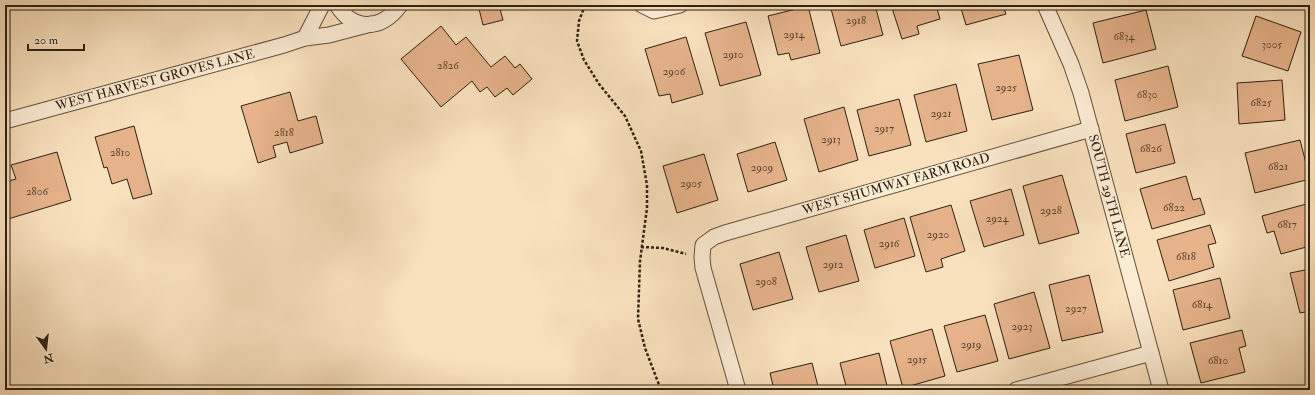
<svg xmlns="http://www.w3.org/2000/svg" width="1315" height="395" font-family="'IM FELL Double Pica',serif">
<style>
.building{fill:#e6b38b;stroke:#2e2111}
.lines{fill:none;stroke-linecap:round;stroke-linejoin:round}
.minor-casing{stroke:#61513c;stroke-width:17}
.path{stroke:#2e2111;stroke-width:2.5;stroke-dasharray:3 2;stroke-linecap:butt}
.minor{stroke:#fbecd4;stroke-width:15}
.labels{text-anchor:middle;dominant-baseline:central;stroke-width:3;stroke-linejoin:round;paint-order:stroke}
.number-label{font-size:11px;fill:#5c4630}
.street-label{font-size:13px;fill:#2e2111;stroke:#fbecd4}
</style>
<rect width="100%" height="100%" fill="#f9e1bd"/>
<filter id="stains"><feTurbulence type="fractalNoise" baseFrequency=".005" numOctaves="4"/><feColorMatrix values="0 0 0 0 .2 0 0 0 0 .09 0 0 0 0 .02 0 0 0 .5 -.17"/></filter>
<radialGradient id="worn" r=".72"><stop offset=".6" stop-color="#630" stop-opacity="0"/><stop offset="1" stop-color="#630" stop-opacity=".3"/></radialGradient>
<g class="building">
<polygon points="478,5 499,5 503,20 483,25"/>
<polygon points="830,5 875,5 883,35 841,46"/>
<polygon points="891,5 936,5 940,19 917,26 919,34 902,39"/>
<polygon points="960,5 1003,5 1006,14 966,25"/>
<polygon points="808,6 820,53 791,60 789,53 778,55 768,16"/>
<polygon points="1146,10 1156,49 1103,63 1093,23"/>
<polygon points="1256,16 1301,32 1288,71 1242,56"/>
<polygon points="746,22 761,75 720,86 705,33"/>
<polygon points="441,26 456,45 466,37 491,67 505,56 515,68 520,64 532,79 513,95 507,88 495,97 487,87 480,92 472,81 441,107 401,59"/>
<polygon points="686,37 703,94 672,103 670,94 659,96 645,49"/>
<polygon points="1019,55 1033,110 992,120 978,64"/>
<polygon points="1168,66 1178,107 1125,121 1115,80"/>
<polygon points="1282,80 1285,120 1239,124 1237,83"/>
<polygon points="956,84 967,131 926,142 914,95"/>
<polygon points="290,92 298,121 316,116 323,143 290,153 287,142 273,146 276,157 258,163 241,106"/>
<polygon points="899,99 911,145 869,156 857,110"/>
<polygon points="844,107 858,160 819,172 804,119"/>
<polygon points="1165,124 1175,163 1136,173 1126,134"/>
<polygon points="134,126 152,194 133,199 127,179 112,184 107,167 104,168 95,137"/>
<polygon points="1300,140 1310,179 1255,193 1245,153"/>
<polygon points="775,142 787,180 748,192 737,154"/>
<polygon points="57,152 71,200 8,219 5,210 5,182 16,179 11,165"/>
<polygon points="704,154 718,200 677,213 663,166"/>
<polygon points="1062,175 1079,233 1039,244 1023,186"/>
<polygon points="1186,176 1193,200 1200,198 1205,214 1152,229 1140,189"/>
<polygon points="1011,189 1024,235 984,247 970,201"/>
<polygon points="1310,203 1310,246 1281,254 1274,231 1267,233 1262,216"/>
<polygon points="951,205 965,251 941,259 943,267 926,272 910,217"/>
<polygon points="904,218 915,256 875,268 864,230"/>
<polygon points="1210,225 1216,243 1208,245 1214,267 1169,281 1157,240"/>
<polygon points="846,235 859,281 819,292 806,247"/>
<polygon points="779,252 793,299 753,310 740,264"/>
<polygon points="1310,269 1310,311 1300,313 1290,273"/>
<polygon points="1089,275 1103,332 1062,341 1049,285"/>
<polygon points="1220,278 1230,318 1183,330 1173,290"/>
<polygon points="1034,292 1050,348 1009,359 994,304"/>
<polygon points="985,315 998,361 957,372 944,326"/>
<polygon points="932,329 945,376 903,388 890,341"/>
<polygon points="1242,330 1246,346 1239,348 1245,372 1201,383 1190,343"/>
<polygon points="879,353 888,390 847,390 840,363"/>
<polygon points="812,363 819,390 774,390 770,373"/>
<polygon points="1259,387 1260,390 1246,390"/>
</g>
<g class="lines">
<g class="minor-casing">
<g id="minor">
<path d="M 337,5 C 354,32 382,30 400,5"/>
<polyline points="642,5 654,11 680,5"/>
<polyline points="1045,5 1071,64 1081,93 1161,390"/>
<polyline points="305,38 322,5"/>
<polyline points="5,121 284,45 305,38 329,35 371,24"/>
<polyline points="738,390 703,268 702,257 703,245 714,237 725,233 1091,129"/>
<polyline points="1016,390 1151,353"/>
</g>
</g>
<g class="path">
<polyline points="585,5 579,21 577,41 584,60 599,84 625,116 641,151 647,185 647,208 640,261 638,319 645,348 661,390"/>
<polyline points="641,247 663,248 686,254"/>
</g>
<use href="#minor" class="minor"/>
</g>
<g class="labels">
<g class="number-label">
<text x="856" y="20">2918</text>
<text x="794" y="34">2914</text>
<text x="1124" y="36">6834</text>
<text x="1272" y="44">3005</text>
<text x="733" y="54">2910</text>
<text x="448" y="65">2826</text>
<text x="674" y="71">2906</text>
<text x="1006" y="87">2925</text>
<text x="1147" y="94">6830</text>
<text x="1261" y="102">6825</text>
<text x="941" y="113">2921</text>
<text x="884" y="128">2917</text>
<text x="284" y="132">2818</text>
<text x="831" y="139">2913</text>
<text x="1151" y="148">6826</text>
<text x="120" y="152">2810</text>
<text x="1278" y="166">6821</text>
<text x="762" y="167">2909</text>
<text x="691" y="183">2905</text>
<text x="37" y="191">2806</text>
<text x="1174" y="207">6822</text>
<text x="1051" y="210">2928</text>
<text x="997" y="218">2924</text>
<text x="1287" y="224">6817</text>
<text x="938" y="234">2920</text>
<text x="889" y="243">2916</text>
<text x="1186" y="256">6818</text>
<text x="833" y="264">2912</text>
<text x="766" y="281">2908</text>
<text x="1202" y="304">6814</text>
<text x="1076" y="308">2927</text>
<text x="1022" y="326">2923</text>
<text x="971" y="344">2919</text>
<text x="917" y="359">2915</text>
<text x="1218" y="360">6810</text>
</g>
<g class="street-label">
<text transform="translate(155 80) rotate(-15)">WEST HARVEST GROVES LANE</text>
<text transform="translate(896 184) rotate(-16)">WEST SHUMWAY FARM ROAD</text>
<text transform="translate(1109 196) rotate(75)">SOUTH 29TH LANE</text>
</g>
</g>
<rect width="1315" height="395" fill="none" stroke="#f9e1bd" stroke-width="20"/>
<rect x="6" y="6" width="1303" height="383" fill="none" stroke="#2e2111" stroke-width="2"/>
<rect x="10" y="10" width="1295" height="375" fill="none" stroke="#2e2111"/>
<g transform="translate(46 349) rotate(165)" stroke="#fbecd4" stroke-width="3" paint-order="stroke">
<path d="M0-3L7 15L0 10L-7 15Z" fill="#2e2111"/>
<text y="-6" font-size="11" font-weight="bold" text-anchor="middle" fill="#2e2111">N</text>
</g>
<path d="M28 44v6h56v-6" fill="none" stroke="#2e2111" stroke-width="2"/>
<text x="34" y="44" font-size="12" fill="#2e2111" stroke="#fbecd4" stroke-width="3" paint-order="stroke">20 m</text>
<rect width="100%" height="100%" filter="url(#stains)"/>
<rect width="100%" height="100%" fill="url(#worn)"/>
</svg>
